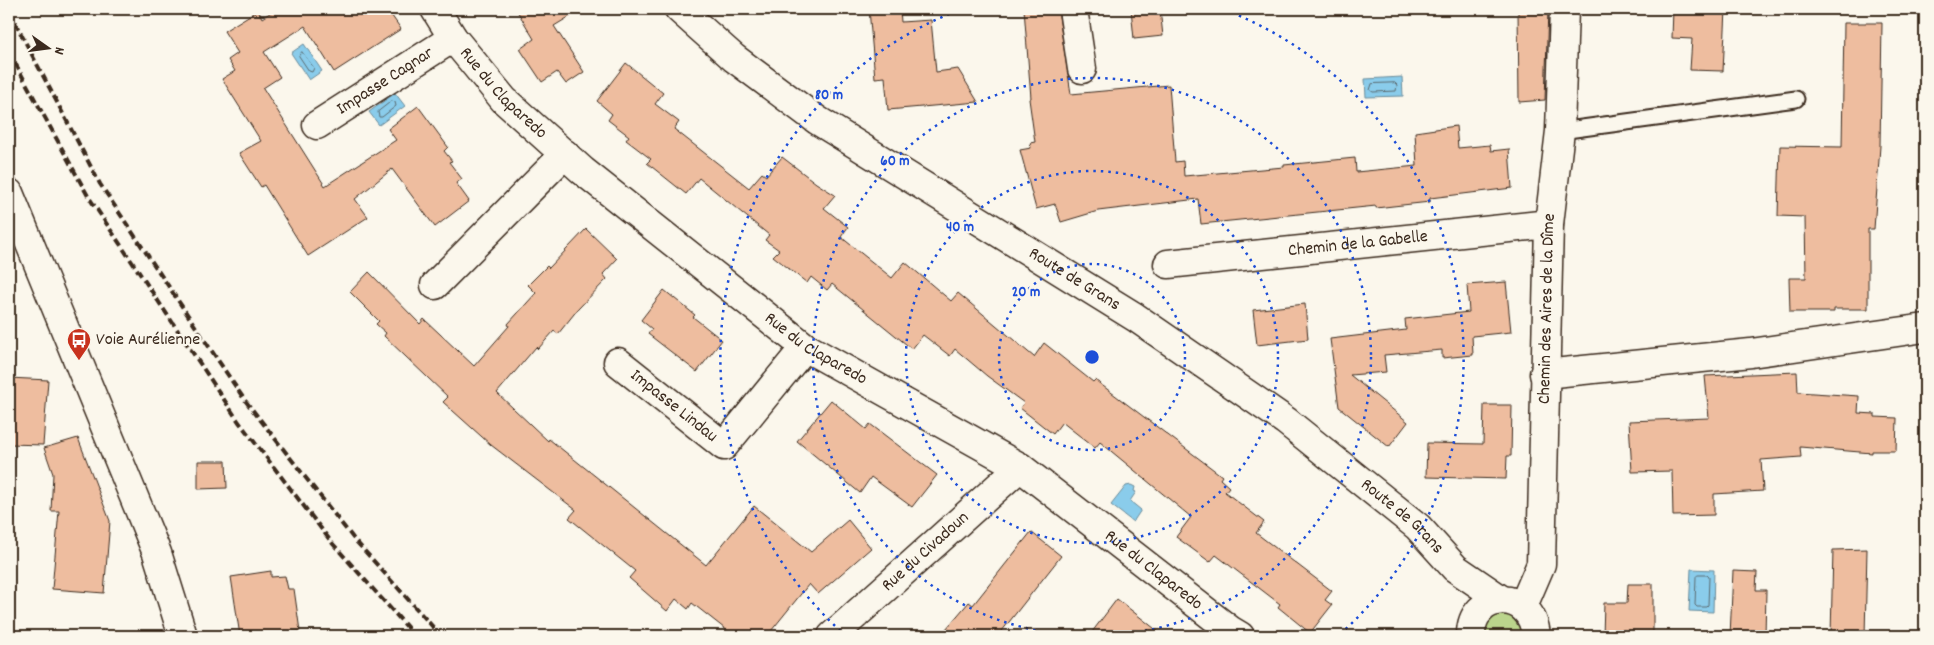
<svg xmlns="http://www.w3.org/2000/svg" width="1934" height="645" font-family="Dekko,sans-serif">
<style>
.green{fill:#bbd58c;stroke:#7b8055}
.water{fill:#8acceb;stroke:#6a8b99}
.lines{fill:none;stroke-linecap:round;stroke-linejoin:round}
.shore{stroke:#5b6b70;stroke-width:1}
.building{fill:#eebd9f;stroke:#3b2a1e}
.service-casing{stroke:#3b2a1e;stroke-width:19}
.minor-casing{stroke:#3b2a1e;stroke-width:31}
.tertiary-casing{stroke:#3b2a1e;stroke-width:31}
.service{stroke:#fbf7ec;stroke-width:15}
.minor{stroke:#fbf7ec;stroke-width:28}
.tertiary{stroke:#fbf7ec;stroke-width:28}
.rail{stroke:#3b2a1e;stroke-width:4;stroke-dasharray:8 4;stroke-linecap:butt}
.ring{fill:none;stroke:#1d4ed8;stroke-width:2.5;stroke-dasharray:2.5 5}
.labels{text-anchor:middle;dominant-baseline:central;stroke-width:4.5;stroke-linejoin:round;paint-order:stroke}
.street-label{font-size:18px;fill:#3b2a1e;stroke:#fbf7ec}
.poi-label{font-size:18px;fill:#3b2a1e;stroke:#fbf7ec;text-anchor:start}
.centre{fill:#1d4ed8;stroke:#fbf7ec;stroke-width:2.5}
.ring-label{font-size:15px;text-anchor:middle;font-weight:bold;fill:#1d4ed8;stroke:#fbf7ec;stroke-width:4.5;stroke-linejoin:round;paint-order:stroke}
</style>
<rect width="100%" height="100%" fill="#fbf7ec"/>
<filter id="ink" filterUnits="userSpaceOnUse"><feTurbulence type="fractalNoise" baseFrequency=".02" numOctaves="2"/><feDisplacementMap in="SourceGraphic" scale="10" xChannelSelector="R" yChannelSelector="G"/><feConvolveMatrix kernelMatrix="1 2 1 2 8 2 1 2 1" color-interpolation-filters="sRGB"/></filter>
<g filter="url(#ink)">
<polygon class="green" points="1489,613 1515,614 1523,631 1522,636 1482,636"/>
<g class="water">
<polygon points="304,44 322,71 309,80 291,53"/>
<polygon points="1402,77 1403,96 1366,97 1365,79"/>
<polygon points="395,93 405,106 379,125 369,112"/>
<polygon points="1131,485 1135,487 1134,491 1136,492 1130,501 1141,510 1133,522 1111,505 1126,486"/>
<polygon points="1691,569 1714,570 1713,612 1689,611"/>
</g>
<g class="lines">
<g class="shore">
<polygon points="302,52 314,68 312,72 309,71 299,56"/>
<polygon points="1395,83 1397,85 1396,91 1373,92 1370,90 1372,84"/>
<polygon points="392,101 395,102 396,106 382,117 379,117 378,112"/>
<polygon points="1698,575 1707,575 1709,577 1708,605 1706,607 1697,607 1695,605 1696,577"/>
</g>
</g>
<g class="building">
<polygon points="276,9 387,9 401,29 334,72 305,26 264,52 280,77 263,88 325,186 396,140 388,129 418,106 448,147 444,151 452,161 449,162 462,179 456,183 469,201 435,227 392,169 355,199 368,217 308,256 264,185 261,187 239,153 261,141 222,79 235,71 228,60 238,53 224,31 258,10 262,18"/>
<polygon points="516,9 582,9 554,26 584,72 566,84 557,72 542,82 520,49 534,39"/>
<polygon points="869,9 900,9 901,22 931,20 936,72 958,69 978,102 888,110 885,77 875,78"/>
<polygon points="1024,9 1058,9 1071,94 1169,85 1175,162 1183,161 1184,176 1284,167 1284,165 1355,158 1356,172 1417,166 1415,132 1456,126 1458,148 1490,145 1491,151 1509,149 1512,188 1430,198 1430,202 1393,206 1376,208 1376,206 1201,224 1198,199 1098,211 1061,222 1055,204 1036,209 1020,150 1031,148 1030,143 1035,142 1029,99 1031,98"/>
<polygon points="1131,9 1160,9 1163,36 1134,39"/>
<polygon points="1518,9 1548,9 1545,100 1519,102"/>
<polygon points="1673,9 1726,9 1723,71 1690,70 1692,39 1672,38"/>
<polygon points="1844,23 1882,23 1880,146 1874,229 1868,229 1868,309 1834,309 1834,312 1790,312 1789,278 1806,278 1805,217 1778,216 1780,146 1842,147"/>
<polygon points="626,63 663,93 655,104 679,122 674,129 749,188 762,173 766,176 782,157 816,183 835,195 824,208 848,227 841,237 892,278 905,262 951,301 958,293 1034,357 1044,343 1093,382 1095,380 1222,476 1220,479 1229,487 1225,492 1264,522 1256,533 1332,591 1325,600 1332,605 1310,633 1278,607 1280,604 1216,555 1210,562 1176,537 1191,517 1100,442 1095,448 1062,422 1053,434 1020,408 1024,403 987,376 955,349 950,356 923,335 912,349 832,284 827,290 811,277 807,283 773,256 779,250 765,240 769,235 699,178 686,194 647,163 651,159 626,140 629,136 608,120 612,114 597,101"/>
<polygon points="586,229 617,259 603,274 607,279 578,309 558,334 554,331 538,349 536,347 497,393 548,441 549,439 706,565 754,506 811,552 848,520 871,548 818,594 809,584 767,636 734,636 692,603 688,609 676,599 667,611 629,578 635,571 569,518 576,510 491,445 443,402 448,397 384,336 386,333 376,324 379,321 350,292 369,272 420,324 424,319 474,366 509,326 508,324 536,293 528,285 547,266 549,268"/>
<polygon points="1506,282 1511,332 1472,336 1473,355 1442,358 1442,350 1384,355 1386,372 1350,375 1408,422 1389,447 1339,407 1330,339 1406,330 1405,319 1469,312 1467,285"/>
<polygon points="664,290 695,315 693,317 722,340 697,372 648,334 652,329 641,320"/>
<polygon points="1305,304 1308,339 1257,345 1253,310"/>
<polygon points="1797,372 1798,392 1859,396 1858,413 1875,414 1875,417 1897,418 1896,451 1872,451 1872,453 1800,447 1801,457 1761,460 1763,491 1714,494 1714,515 1673,516 1672,471 1632,472 1629,421 1709,418 1705,376"/>
<polygon points="9,378 48,380 43,445 9,444"/>
<polygon points="831,400 866,429 870,424 937,475 912,507 871,477 860,493 797,441"/>
<polygon points="1484,405 1512,405 1511,456 1507,456 1506,479 1426,477 1427,443 1483,444"/>
<polygon points="78,438 110,521 104,593 52,589 59,511 51,511 53,474 44,448"/>
<polygon points="198,461 226,461 227,488 198,489"/>
<polygon points="1031,532 1061,556 998,636 940,636 969,602 973,605"/>
<polygon points="1867,549 1865,636 1831,636 1833,550"/>
<polygon points="271,571 271,577 285,576 288,589 294,589 300,631 281,633 282,636 240,636 231,577"/>
<polygon points="1733,571 1757,572 1756,590 1766,590 1765,636 1730,636"/>
<polygon points="1628,584 1653,584 1653,636 1603,636 1604,603 1627,603"/>
<polygon points="1117,599 1164,636 1089,636"/>
</g>
<g class="lines">
<g class="service-casing">
<polyline id="service" points="1560,131 1796,99"/>
</g>
<g class="minor-casing">
<g id="minor">
<path id="s1" d="M 435,9 L 453,38 L 504,100 L 583,171 L 805,347 L 1020,467 L 1230,630 L 1240,636"/>
<polyline points="1073,9 1082,69"/>
<path id="s2" d="M 317,125 L 453,38"/>
<polyline points="9,193 157,553 183,636"/>
<path id="s3" d="M 1168,264 L 1549,224"/>
<polyline points="435,285 565,154"/>
<path id="s4" d="M 618,362 L 724,446 L 805,347"/>
<polyline points="1544,374 1751,353 1925,328"/>
<path id="s5" d="M 1523,606 L 1541,564 L 1549,224 L 1560,131 L 1564,9"/>
<path id="s6" d="M 832,636 L 1020,467"/>
</g>
</g>
<g class="tertiary-casing">
<g id="tertiary">
<path id="s7" d="M 679,9 L 734,58 L 817,120 L 1135,317 L 1286,421 L 1418,527 L 1455,568 L 1502,600"/>
<path d="M 1471,636 C 1470,591 1532,586 1536,636"/>
</g>
</g>
<use href="#service" class="service"/>
<use href="#minor" class="minor"/>
<use href="#tertiary" class="tertiary"/>
<g class="rail">
<polyline points="9,11 100,184 244,399 353,538 441,636"/>
<polyline points="9,52 88,196 239,422 333,544 415,636"/>
</g>
</g>
</g>
<g class="ring">
<circle cx="1092" cy="357" r="93"/>
<circle cx="1092" cy="357" r="186"/>
<circle cx="1092" cy="357" r="279"/>
<path d="M846 636A372 372 0 0 1 959 10M1225 10A372 372 0 0 1 1338 636"/>
</g>
<defs>
<g id="bus-pin" transform="scale(1.25)"><path d="M0 17L-7.5 6A9.5 9.5 0 1 1 7.5 6Z" fill="#c8321e" stroke="#fbf7ec"/><path d="M-5-6H5V4H4V6H2V4H-2V6H-4V4H-5ZM-3.5-4V0h7V-4ZM-3.5 1.2v1.5H-2V1.2ZM2 1.2v1.5H3.5V1.2Z" fill="#fff"/></g>
</defs>
<g fill-rule="evenodd">
<use href="#bus-pin" x="79" y="340"/>
</g>
<g class="labels">
<g class="street-label">
<text stroke="none"><textPath href="#s2" startOffset="81">Impasse Cagnar</textPath></text>
<text stroke="none"><textPath href="#s1" startOffset="109">Rue du Claparedo</textPath></text>
<text stroke="none"><textPath href="#s3" startOffset="191">Chemin de la Gabelle</textPath></text>
<text stroke="none"><textPath href="#s7" startOffset="480">Route de Grans</textPath></text>
<text stroke="none"><textPath href="#s5" startOffset="301">Chemin des Aires de la Dîme</textPath></text>
<text stroke="none"><textPath href="#s1" startOffset="514">Rue du Claparedo</textPath></text>
<text stroke="none"><textPath href="#s4" startOffset="71">Impasse Lindau</textPath></text>
<text stroke="none"><textPath href="#s7" startOffset="885">Route de Grans</textPath></text>
<text stroke="none"><textPath href="#s6" startOffset="126">Rue du Civadoun</textPath></text>
<text stroke="none"><textPath href="#s1" startOffset="919">Rue du Claparedo</textPath></text>
</g>
<g class="poi-label">
<text x="96" y="340">Voie Aurélienne</text>
</g>
</g>
<circle cx="1092" cy="357" r="8" class="centre"/>
<g class="ring-label">
<text x="829" y="99">80 m</text>
<text x="895" y="165">60 m</text>
<text x="960" y="231">40 m</text>
<text x="1026" y="296">20 m</text>
</g>
<rect width="1934" height="645" fill="none" stroke="#fbf7ec" stroke-width="30"/>
<rect x="15" y="15" width="1904" height="615" fill="none" stroke="#3b2a1e" stroke-width="2" filter="url(#ink)"/>
<g transform="translate(48 48) rotate(104)" stroke="#fbf7ec" stroke-width="4" paint-order="stroke">
<path d="M0-4L9 19L0 12L-9 19Z" fill="#3b2a1e"/>
<text y="-8" font-size="14" font-weight="bold" text-anchor="middle" fill="#3b2a1e">N</text>
</g>
</svg>
